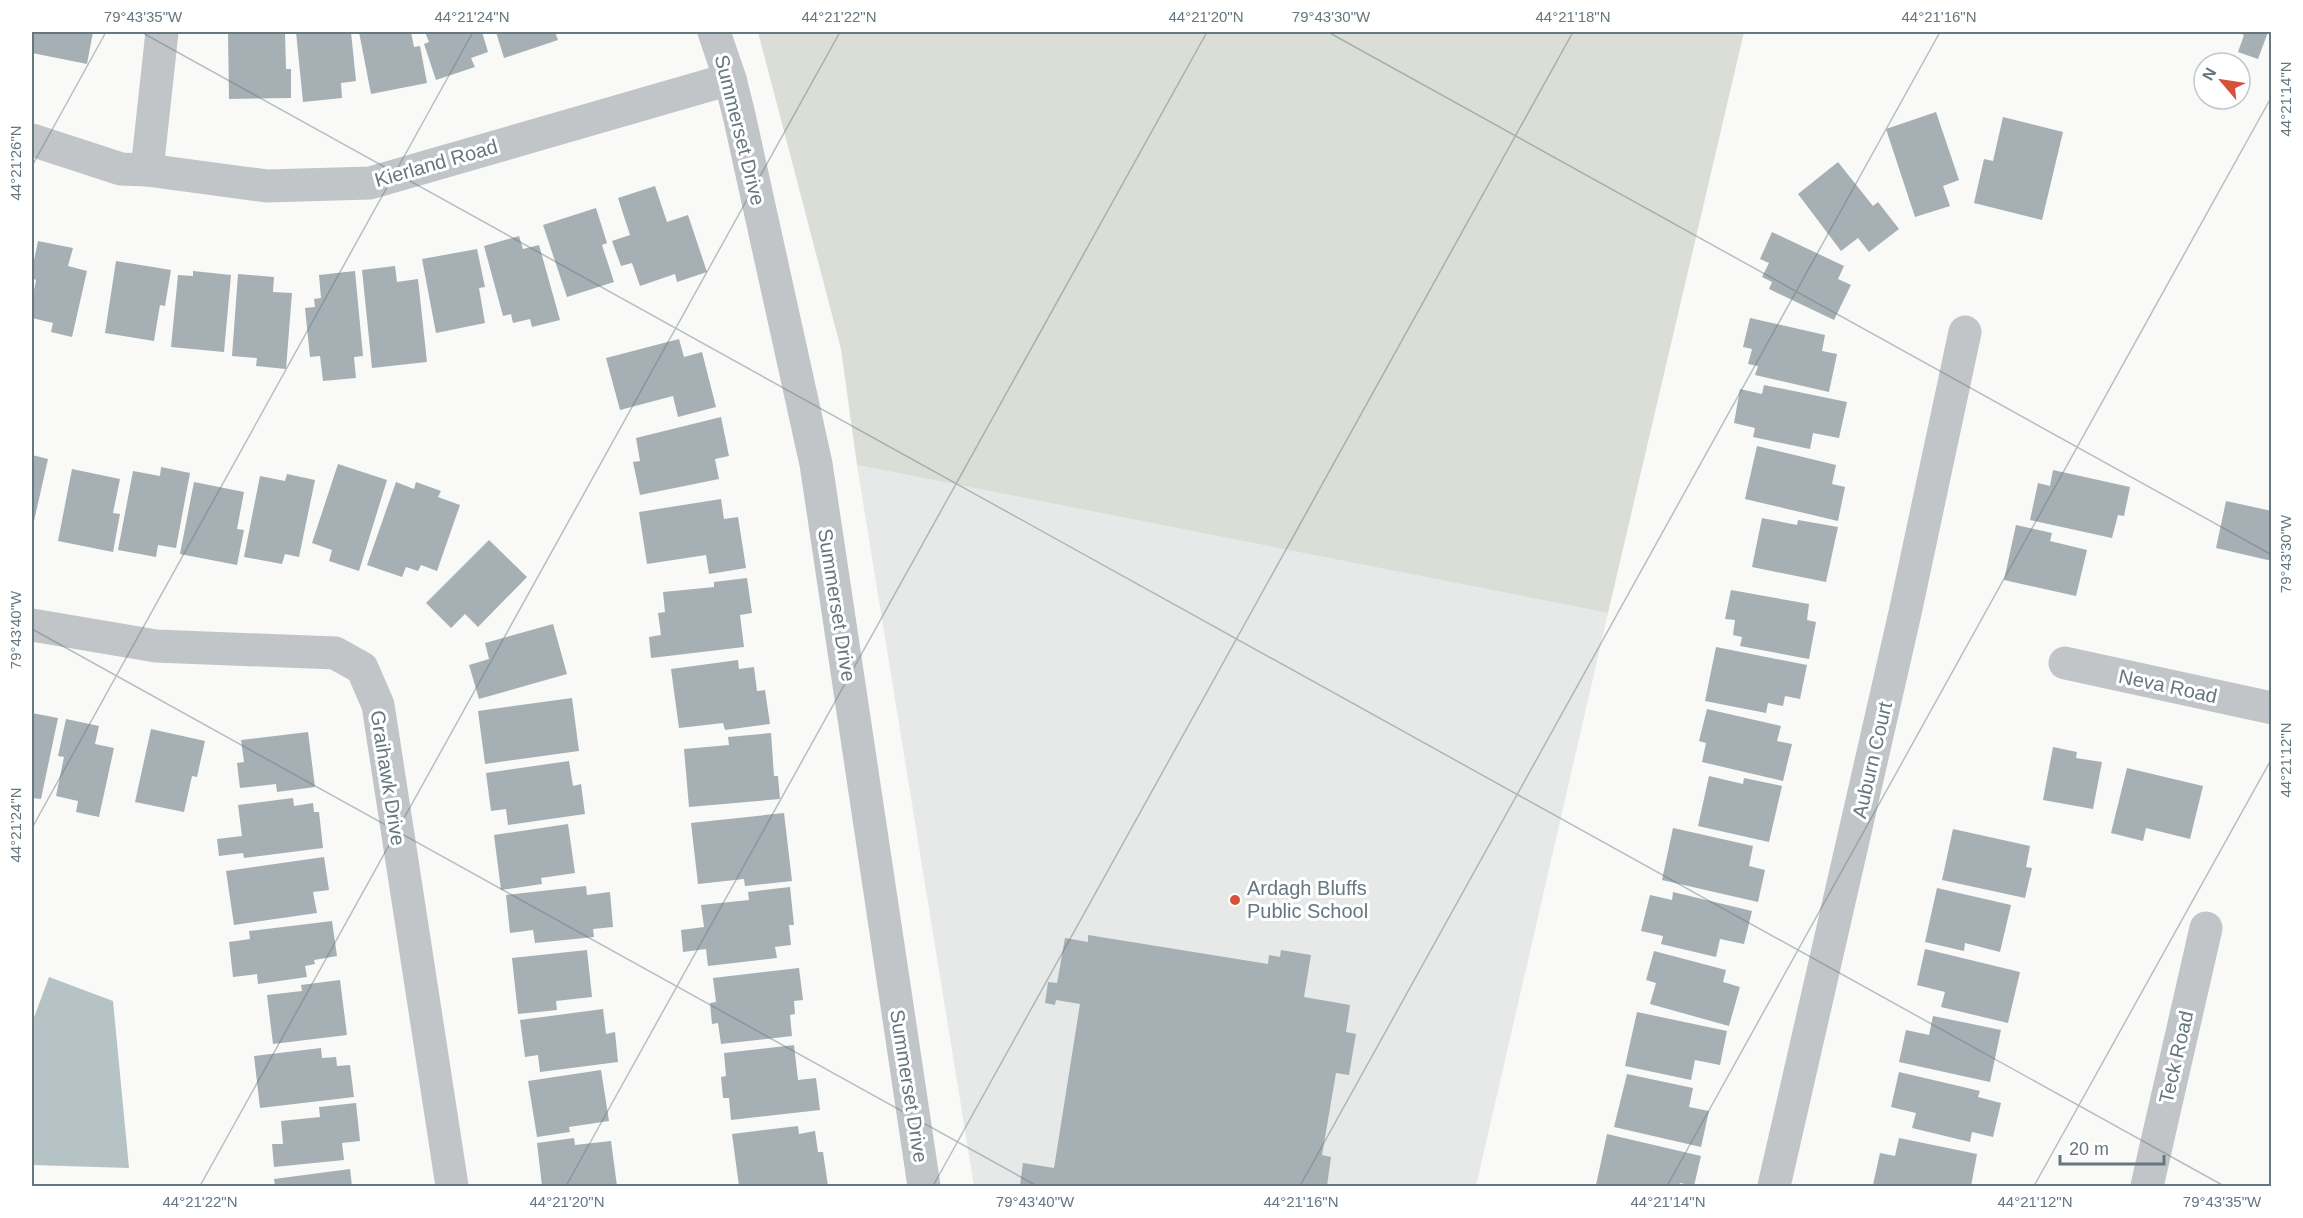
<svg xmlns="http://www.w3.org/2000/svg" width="2303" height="1218" font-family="Helvetica,sans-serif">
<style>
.built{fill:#e7e9e8}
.green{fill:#daded7}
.water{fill:#b6c3c6}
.building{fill:#a6afb4}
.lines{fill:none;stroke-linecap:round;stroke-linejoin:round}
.minor{stroke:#c1c5c8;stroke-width:33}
.ticks{fill:none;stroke:#667780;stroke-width:1.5;stroke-opacity:0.45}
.poi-dot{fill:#d6503a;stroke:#fff;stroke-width:2}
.labels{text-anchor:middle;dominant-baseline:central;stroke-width:6;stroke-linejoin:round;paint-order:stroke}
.street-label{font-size:20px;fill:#667780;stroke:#fff}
.poi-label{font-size:20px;fill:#667780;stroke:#fff;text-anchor:start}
.neatline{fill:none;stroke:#667780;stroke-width:2}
.ticks-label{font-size:15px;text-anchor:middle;fill:#667780}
</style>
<rect width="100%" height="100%" fill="#f9f9f7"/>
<polygon class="built" points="857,465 1608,613 1476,1186 974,1186"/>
<polygon class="green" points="758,32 1744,32 1608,613 857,465 841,349"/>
<polygon class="water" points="49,977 113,1001 129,1168 32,1165 32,1023"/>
<g class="building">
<polygon points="32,32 93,32 87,64 32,53"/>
<polygon points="228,32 285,32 286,69 291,69 291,98 229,99"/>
<polygon points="296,32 351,32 356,81 341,83 342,98 303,102"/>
<polygon points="359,32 411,32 414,47 420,46 427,83 371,94"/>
<polygon points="425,32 482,32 488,52 471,58 475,67 436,80 424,44 429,42"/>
<polygon points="496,32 555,32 558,40 504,58"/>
<polygon points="2236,32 2268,32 2258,59 2238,52 2244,35"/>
<polygon points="1936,112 1959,180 1943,186 1950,206 1915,217 1886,129"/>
<polygon points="2003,117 2063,132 2042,220 1974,203 1984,159 1993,161"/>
<polygon points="1838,162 1873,206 1878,202 1899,229 1869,252 1858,238 1841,251 1798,194"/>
<polygon points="655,186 667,222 688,215 707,272 677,282 675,274 640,286 632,263 621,266 612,241 630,235 618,198"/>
<polygon points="596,208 607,243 602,245 614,282 567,297 543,225"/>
<polygon points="1772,232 1844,266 1838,279 1851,285 1834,320 1769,289 1772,282 1762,277 1769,263 1760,259"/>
<polygon points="519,236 523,249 539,245 560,320 532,327 530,319 513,323 511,314 503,316 484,246"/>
<polygon points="38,241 73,248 68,266 87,271 72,337 51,332 53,323 32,318 32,300 36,280 32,278 32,270"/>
<polygon points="477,249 485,287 479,288 485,323 436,333 422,259"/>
<polygon points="116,261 171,270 165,306 160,305 154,341 105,333"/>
<polygon points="395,266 397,282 418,279 427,362 372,368 362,270"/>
<polygon points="193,271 231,275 224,352 171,347 178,275 193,276"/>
<polygon points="355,271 363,356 354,357 356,378 323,381 320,356 310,357 305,308 315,307 314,299 321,298 319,275"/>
<polygon points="238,274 274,277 273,292 292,293 286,369 256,366 257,358 232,356"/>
<polygon points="1750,318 1825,335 1822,351 1837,354 1829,392 1755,375 1758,366 1748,364 1752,349 1743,347"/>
<polygon points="679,339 684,357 702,352 716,407 678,417 673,396 620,410 606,358"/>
<polygon points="1764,385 1847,402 1839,438 1813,433 1810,449 1753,437 1755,428 1734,423 1740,389 1762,394"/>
<polygon points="721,417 729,456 715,459 719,479 640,495 633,462 640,461 636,438"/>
<polygon points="1757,446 1836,465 1832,484 1845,487 1838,521 1745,499"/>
<polygon points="32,455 48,459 32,530"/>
<polygon points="338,464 387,480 359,571 329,561 332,550 312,543"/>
<polygon points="161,467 190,473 176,548 158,545 156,557 118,550 133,471 160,476"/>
<polygon points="72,469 120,479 113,513 120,514 113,552 58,541"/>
<polygon points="2053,470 2130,487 2124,516 2118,515 2112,538 2030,520 2038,483 2050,486"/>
<polygon points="287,474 315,480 299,557 285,554 282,564 244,557 260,476 285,481"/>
<polygon points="194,482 244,492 237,529 244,530 237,565 180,554"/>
<polygon points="396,482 414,489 416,482 441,491 438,497 460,505 437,571 421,565 418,571 406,567 402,577 367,565"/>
<polygon points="721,499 724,519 738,517 746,568 709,574 706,555 647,564 639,512"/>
<polygon points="2226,501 2272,511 2272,561 2216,548"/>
<polygon points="1762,518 1797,525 1798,520 1838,527 1826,582 1752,567"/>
<polygon points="2016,525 2052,533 2050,541 2087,550 2076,596 2004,580"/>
<polygon points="489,540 527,577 478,627 465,614 451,628 426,603"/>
<polygon points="747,578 752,613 740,615 744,647 651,658 649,637 661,635 658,613 665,612 663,592 714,587 714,582"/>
<polygon points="1731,590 1809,604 1807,620 1816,622 1809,659 1740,646 1742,637 1733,635 1735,620 1725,619"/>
<polygon points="553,624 567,674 479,699 469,665 489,659 485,643"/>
<polygon points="1716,647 1807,665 1800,699 1785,696 1783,706 1768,703 1766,713 1705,701"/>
<polygon points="738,660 739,669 754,667 757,691 765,690 770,724 725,730 723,723 679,728 671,669"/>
<polygon points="572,698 579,751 485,764 478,711"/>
<polygon points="1707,709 1781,726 1777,741 1792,744 1783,781 1702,762 1706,743 1699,741"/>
<polygon points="32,713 58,718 41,799 32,798"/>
<polygon points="66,719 99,726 95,744 114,748 99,817 76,812 78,801 56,796 64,757 58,756"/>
<polygon points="151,729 205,741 197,777 192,776 184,812 135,802"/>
<polygon points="308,732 315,787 277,792 276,784 240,788 237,763 244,762 241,740"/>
<polygon points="771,733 774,776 778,776 780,799 689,807 684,749 729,745 728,737"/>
<polygon points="2053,747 2077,752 2076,758 2102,762 2093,809 2043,800"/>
<polygon points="569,761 573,786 581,784 585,814 508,825 506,809 491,811 486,773"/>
<polygon points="2127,768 2203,786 2190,839 2146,828 2143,841 2111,833"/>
<polygon points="1709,776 1743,784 1744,778 1782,786 1769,842 1698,826"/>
<polygon points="293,798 294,806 313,803 314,812 319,812 323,848 244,858 243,853 219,856 217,839 242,836 238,805"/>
<polygon points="784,813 792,881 745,886 744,879 698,884 691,823"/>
<polygon points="568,824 575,873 541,878 542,884 501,890 494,835"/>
<polygon points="1673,828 1753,846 1749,866 1765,870 1758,902 1662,880"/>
<polygon points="1953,829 2030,846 2026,867 2032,868 2025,898 1942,880"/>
<polygon points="324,857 329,890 313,892 317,913 234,925 226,871"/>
<polygon points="586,886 587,895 610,892 613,927 593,929 594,937 535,943 533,930 510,933 506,895"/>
<polygon points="790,887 794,925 789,925 791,945 775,947 777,958 708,966 706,949 683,952 681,930 704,927 701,905 749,900 748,892"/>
<polygon points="1937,888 2011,905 2000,952 1965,943 1964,951 1925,942"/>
<polygon points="1673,892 1752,911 1744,944 1720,939 1716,957 1661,944 1663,936 1641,931 1650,895 1672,900"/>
<polygon points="332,921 337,956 314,960 315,964 305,966 307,977 258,984 257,974 233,977 229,942 250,939 249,931"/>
<polygon points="1088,935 1268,964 1269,955 1280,957 1281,950 1311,955 1304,997 1350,1005 1346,1032 1356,1034 1349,1075 1336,1073 1322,1155 1331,1157 1327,1186 1020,1185 1023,1163 1054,1168 1080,1004 1056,1000 1055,1005 1045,1003 1048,982 1057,983 1065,938 1088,942"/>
<polygon points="1925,949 2020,972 2008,1023 1941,1007 1945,992 1917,985"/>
<polygon points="587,950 592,997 556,1001 557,1010 518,1014 512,958"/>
<polygon points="1654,951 1726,970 1723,982 1740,987 1729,1026 1650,1004 1656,983 1646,980"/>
<polygon points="799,968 803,1000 794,1001 795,1014 790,1015 792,1036 721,1044 718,1023 712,1024 710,1003 716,1002 713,978"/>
<polygon points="340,980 347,1035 273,1044 267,995 302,991 301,985"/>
<polygon points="603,1009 606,1034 615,1032 618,1062 540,1072 538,1055 525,1057 520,1020"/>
<polygon points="1637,1012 1727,1031 1720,1065 1695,1060 1691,1080 1625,1066"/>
<polygon points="1933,1016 2001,1030 1990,1082 1899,1062 1906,1030 1929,1035"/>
<polygon points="794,1045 798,1080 816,1078 820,1110 731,1120 729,1098 723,1098 721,1077 726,1076 724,1053"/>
<polygon points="321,1048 322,1058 336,1057 337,1066 350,1065 354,1097 260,1108 254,1056"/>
<polygon points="601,1070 609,1121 569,1127 570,1132 537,1137 528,1081"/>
<polygon points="1899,1072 1980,1091 1978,1097 2001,1103 1993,1137 1972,1132 1970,1142 1912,1128 1916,1113 1891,1107"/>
<polygon points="1627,1074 1693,1088 1689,1107 1709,1111 1701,1147 1614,1127"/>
<polygon points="356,1103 360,1141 342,1143 344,1160 274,1167 272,1144 283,1144 281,1121 320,1117 319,1107"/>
<polygon points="798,1126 799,1134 815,1131 818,1152 823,1152 828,1186 739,1186 732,1134"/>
<polygon points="1607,1134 1701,1156 1694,1186 1680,1183 1679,1186 1596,1185"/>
<polygon points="574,1138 575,1145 611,1141 617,1186 542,1186 537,1143"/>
<polygon points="1899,1138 1977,1154 1971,1186 1873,1185 1880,1153 1895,1156"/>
<polygon points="350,1169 352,1186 275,1186 274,1179"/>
</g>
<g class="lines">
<g class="minor">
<polyline points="714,32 730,79 739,115 816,464 924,1186"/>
<polyline points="32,140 121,169 147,170 267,186 370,183 730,79"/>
<polyline points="147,170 162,32"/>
<polyline points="32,625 156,646 335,653 362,668 378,705 452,1186"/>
<polyline points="2065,663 2272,708"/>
<polyline points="1774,1186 1905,613 1965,332"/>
<polyline points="2147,1186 2206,928"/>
</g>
</g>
<path class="ticks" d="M 141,32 L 2224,1186M 1328,32 L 2272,555M 32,166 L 106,32M 32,629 L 1037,1186M 32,828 L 473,32M 200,1186 L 840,32M 566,1186 L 1207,32M 933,1186 L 1573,32M 1300,1186 L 1940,32M 1667,1186 L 2272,96M 2034,1186 L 2272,758"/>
<circle class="poi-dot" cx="1235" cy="900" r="6"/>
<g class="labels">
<g class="street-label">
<text transform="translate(740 130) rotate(76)">Summerset Drive</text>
<text transform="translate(436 163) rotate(-16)">Kierland Road</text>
<text transform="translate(837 605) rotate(81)">Summerset Drive</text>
<text transform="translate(2168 686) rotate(12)">Neva Road</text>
<text transform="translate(1872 760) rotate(-77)">Auburn Court</text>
<text transform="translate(388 778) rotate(81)">Graihawk Drive</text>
<text transform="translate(2176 1057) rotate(-77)">Teck Road</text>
<text transform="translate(909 1086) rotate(81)">Summerset Drive</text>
</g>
<g class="poi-label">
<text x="1247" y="888">Ardagh Bluffs<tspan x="1247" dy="23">Public School</tspan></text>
</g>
</g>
<rect width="2303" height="1218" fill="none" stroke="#ffffff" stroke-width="66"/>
<g transform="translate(2222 81) rotate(299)"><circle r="28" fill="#ffffff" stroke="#c2c9cc" stroke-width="1.5"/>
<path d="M0-4.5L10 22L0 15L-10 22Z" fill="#d6503a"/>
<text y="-9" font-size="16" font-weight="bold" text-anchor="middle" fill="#667780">N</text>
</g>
<path d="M2060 1155v9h104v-9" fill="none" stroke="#667780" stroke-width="3"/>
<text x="2069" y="1155" font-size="18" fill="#667780" stroke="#ffffff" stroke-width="4.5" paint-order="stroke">20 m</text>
<rect x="33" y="33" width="2237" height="1152" class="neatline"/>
<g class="ticks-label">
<text x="143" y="22">79°43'35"W</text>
<text x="472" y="22">44°21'24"N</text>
<text x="839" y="22">44°21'22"N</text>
<text x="1206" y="22">44°21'20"N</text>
<text x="1331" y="22">79°43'30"W</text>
<text x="1573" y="22">44°21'18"N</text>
<text x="1939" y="22">44°21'16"N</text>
<text transform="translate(2286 99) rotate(-90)" y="5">44°21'14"N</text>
<text transform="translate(16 163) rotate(-90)" y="5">44°21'26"N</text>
<text transform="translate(2286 554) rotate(-90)" y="5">79°43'30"W</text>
<text transform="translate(16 630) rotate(-90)" y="5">79°43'40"W</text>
<text transform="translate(2286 760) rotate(-90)" y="5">44°21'12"N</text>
<text transform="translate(16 825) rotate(-90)" y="5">44°21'24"N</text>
<text x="200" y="1207">44°21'22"N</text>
<text x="567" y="1207">44°21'20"N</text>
<text x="1035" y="1207">79°43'40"W</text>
<text x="1301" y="1207">44°21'16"N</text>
<text x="1668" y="1207">44°21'14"N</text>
<text x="2035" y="1207">44°21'12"N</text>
<text x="2222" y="1207">79°43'35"W</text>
</g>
</svg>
